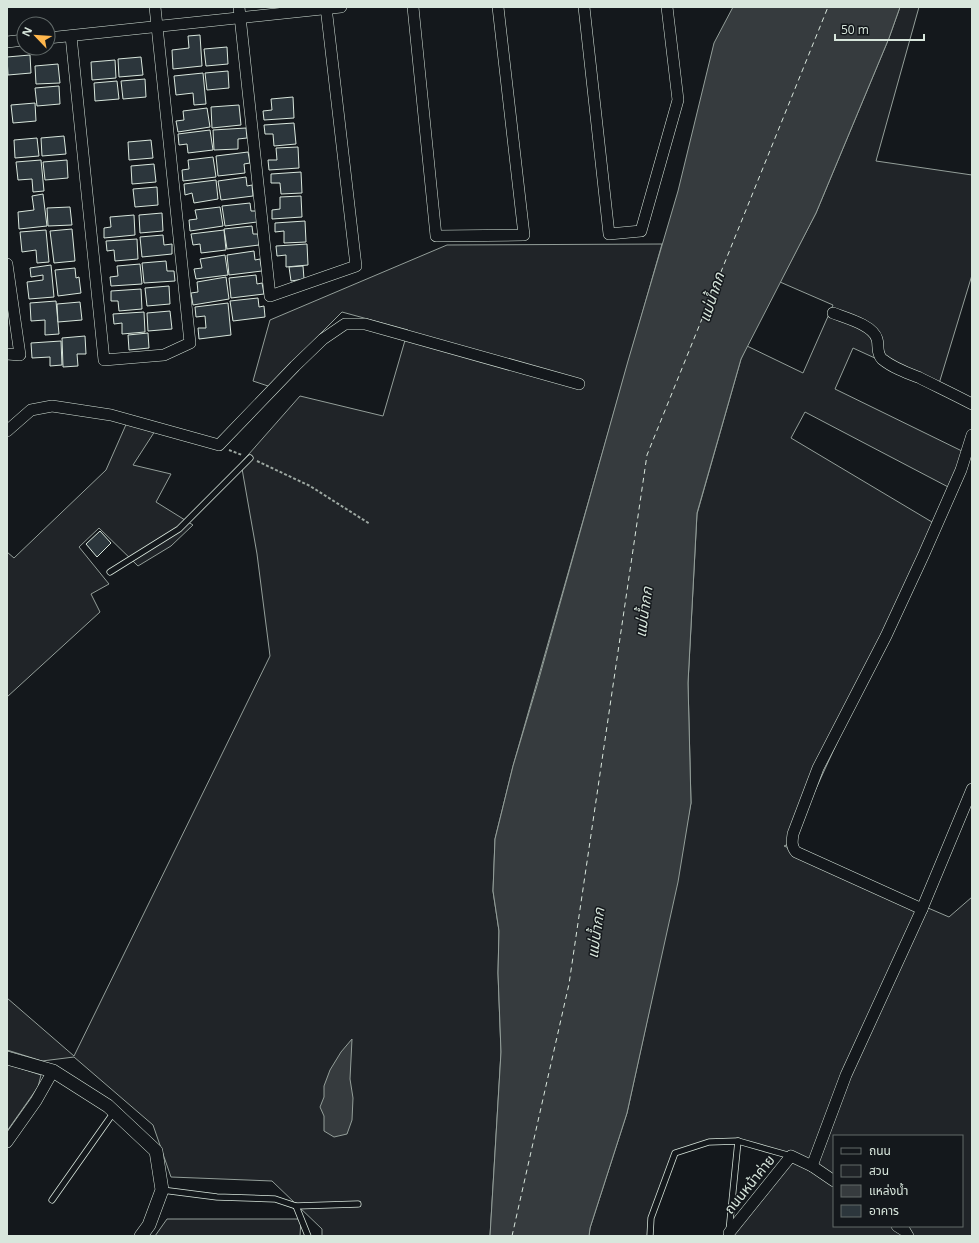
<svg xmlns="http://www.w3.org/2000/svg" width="979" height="1243" font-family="'Open Sans','Noto Sans Thai',sans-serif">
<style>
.green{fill:#202428;stroke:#939e99;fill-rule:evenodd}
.water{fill:#363b3e;stroke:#939e99}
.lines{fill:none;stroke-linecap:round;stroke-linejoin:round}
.ferry{stroke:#d8e6dc;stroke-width:1;stroke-dasharray:5 4;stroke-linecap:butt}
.building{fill:#2c363c;stroke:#d8e6dc}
.service-casing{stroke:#d8e6dc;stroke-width:7}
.minor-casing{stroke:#d8e6dc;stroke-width:12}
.tertiary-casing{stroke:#d8e6dc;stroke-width:14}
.path{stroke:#9da8a2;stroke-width:2;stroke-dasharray:3 2;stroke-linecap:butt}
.service{stroke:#14181c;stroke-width:5.5}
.minor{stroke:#14181c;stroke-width:11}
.tertiary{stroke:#14181c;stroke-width:13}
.labels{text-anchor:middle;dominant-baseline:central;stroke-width:3;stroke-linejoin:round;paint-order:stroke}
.street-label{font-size:14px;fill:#d8e6dc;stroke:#14181c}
.water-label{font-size:15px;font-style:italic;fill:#d8e6dc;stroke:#14181c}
</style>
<rect width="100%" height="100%" fill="#14181c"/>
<g class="green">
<path d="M 900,7 L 919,7 L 876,161 L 972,175 L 972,275 L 938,387 L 853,348 L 835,389 L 966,453 L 952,489 L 805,412 L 791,438 L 937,525 L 791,843 L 784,846 L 949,917 L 972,897 L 972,1236 L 732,1236 L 790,1156 L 738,1141 L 709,1142 L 675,1153 L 651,1218 L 650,1236 L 589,1236 L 590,1228 L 627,1113 L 649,1012 L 691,803 L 688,683 L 697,514 L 741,359 L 747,346 L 803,373 L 833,305 L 780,282 L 816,213 L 889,38 ZM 834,1136 L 962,1136 L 962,1226 L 834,1226 Z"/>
<polygon points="662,244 513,766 495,839 493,891 499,931 498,973 501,1052 490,1236 322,1236 322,1229 272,1181 171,1177 153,1125 74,1057 42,1061 7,1050 7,998 74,1056 270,656 257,554 241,463 300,396 383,416 408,330 342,312 268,386 253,381 270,320 447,245"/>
<polygon points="128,420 155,431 133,465 171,474 156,502 193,525 171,546 138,566 99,528 79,547 109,584 91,594 100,612 7,697 7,552 14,558 106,470"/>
<polygon points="7,1064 41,1075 38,1087 7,1131"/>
<polygon points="167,1219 301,1219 300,1236 155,1236"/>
</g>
<g class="water">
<polygon points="733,7 900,7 889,38 816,213 741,359 697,513 688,683 691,803 678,882 627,1113 590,1228 589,1236 490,1236 501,1052 498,973 499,931 493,891 495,839 513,766 538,682 628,361 678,191 714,43"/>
<polygon points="352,1039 350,1079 353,1098 352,1120 347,1134 334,1137 324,1131 324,1116 320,1107 324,1097 324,1086 330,1070 341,1052"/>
</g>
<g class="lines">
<polyline class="ferry" points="512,1236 569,984 647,455 828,7"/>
</g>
<g class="building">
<polygon points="200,35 202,66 173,69 172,50 189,48 188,36"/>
<polygon points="227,47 228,64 206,66 204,49"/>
<polygon points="30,55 31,73 8,75 7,57"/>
<polygon points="141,57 143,75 119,77 118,59"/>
<polygon points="115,60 116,78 92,80 91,62"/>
<polygon points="58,64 60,83 36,84 35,66"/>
<polygon points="228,71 229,88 207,90 205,73"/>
<polygon points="203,73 206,104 194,105 193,93 176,95 174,76"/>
<polygon points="145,79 146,97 123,99 121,81"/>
<polygon points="117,81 119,99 95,101 94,83"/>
<polygon points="59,86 60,104 37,106 35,88"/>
<polygon points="293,97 294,118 264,120 263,111 272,110 271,99"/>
<polygon points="35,103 36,121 13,123 11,105"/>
<polygon points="239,105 241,125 212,128 211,107"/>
<polygon points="207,108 210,127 178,132 176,121 184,120 183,111"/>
<polygon points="294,123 296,144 274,146 273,134 265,134 264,125"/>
<polygon points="246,128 247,138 238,139 238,149 214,150 213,130"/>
<polygon points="210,130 213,150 188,153 187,144 179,145 178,134"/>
<polygon points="64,136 66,154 42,156 41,138"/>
<polygon points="37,138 39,156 15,158 14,140"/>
<polygon points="151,140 153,158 129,160 128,142"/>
<polygon points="298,147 299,168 269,170 268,160 277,160 276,148"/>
<polygon points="248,152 250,163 244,164 245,173 218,176 216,156"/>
<polygon points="213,157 216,177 183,181 182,170 189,169 188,160"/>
<polygon points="41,160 44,191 33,192 32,179 18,180 16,162"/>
<polygon points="67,160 68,178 45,180 43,162"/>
<polygon points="154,164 156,182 132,184 131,166"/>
<polygon points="301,172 302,193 281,194 280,183 271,183 271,174"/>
<polygon points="246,177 247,186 252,185 253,196 221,200 218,181"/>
<polygon points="216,180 218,199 194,203 192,193 185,195 184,184"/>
<polygon points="157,187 158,205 135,207 133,189"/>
<polygon points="43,194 47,226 19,229 18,212 34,210 32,196"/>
<polygon points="301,196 302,217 272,219 272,210 280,209 280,197"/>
<polygon points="250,203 251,211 256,211 257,222 225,226 222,206"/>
<polygon points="70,207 72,225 48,226 47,208"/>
<polygon points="220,207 223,226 190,231 189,220 197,219 195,210"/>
<polygon points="162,213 163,231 140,233 139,215"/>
<polygon points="134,215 135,235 104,238 104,228 111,227 110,217"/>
<polygon points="305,221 306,242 284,243 284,231 275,232 275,223"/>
<polygon points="252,226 253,234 258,234 259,245 227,249 224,229"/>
<polygon points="72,229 75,261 54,263 50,231"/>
<polygon points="46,230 49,262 37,263 36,250 22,252 20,232"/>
<polygon points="224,230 226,250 201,253 200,244 193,245 191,234"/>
<polygon points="163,235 164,245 172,244 172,254 142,257 140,237"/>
<polygon points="137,239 138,259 115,261 114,250 107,251 106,241"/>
<polygon points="307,244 308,265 286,267 286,255 277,256 276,246"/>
<polygon points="254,251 255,260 260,259 262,271 229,275 227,255"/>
<polygon points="225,255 228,275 196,279 194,269 202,268 200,259"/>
<polygon points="166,261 167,271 174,271 175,281 144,283 142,263"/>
<polygon points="140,264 142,284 111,286 110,277 118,276 117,266"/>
<polygon points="51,265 54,297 29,299 27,282 43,280 43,275 31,277 30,268"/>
<polygon points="303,266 304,279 291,281 289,267"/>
<polygon points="75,268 76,278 79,277 81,293 58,296 55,270"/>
<polygon points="256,275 257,284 262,283 264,294 231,298 229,278"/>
<polygon points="226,277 229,299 193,305 191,293 198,292 197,282"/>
<polygon points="169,286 170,304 147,306 145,288"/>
<polygon points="141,289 142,309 119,311 118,301 111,301 111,291"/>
<polygon points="258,298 259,307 264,306 265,317 233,321 230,301"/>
<polygon points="56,301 59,334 45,335 45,320 31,321 30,303"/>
<polygon points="80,302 82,320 58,322 57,304"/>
<polygon points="228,303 231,335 199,339 198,328 206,328 205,316 196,317 195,307"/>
<polygon points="170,311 172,329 148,331 147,313"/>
<polygon points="144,312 145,332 122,334 122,323 114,324 113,314"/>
<polygon points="148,333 149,348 129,350 128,335"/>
<polygon points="85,336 86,354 77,354 78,366 63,367 62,338"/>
<polygon points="61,341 62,365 50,366 50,357 32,358 31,343"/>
<polygon points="100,531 111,543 97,557 86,544"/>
</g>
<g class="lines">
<g class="service-casing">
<g id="service">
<polyline points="110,572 179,529 250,458"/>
<polyline points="162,1190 217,1197 275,1199 296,1206 308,1236"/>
<polyline points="52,1200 114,1112"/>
<polyline points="296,1206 358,1204"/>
<polyline points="729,1231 738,1141"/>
<polyline points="650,1236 651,1218 675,1153 709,1142 738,1141 791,1156"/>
</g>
</g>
<g class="minor-casing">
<g id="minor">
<polyline points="239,7 270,296 356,266 326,7"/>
<polyline points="413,7 436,236 524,235 498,7"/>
<polyline points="584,7 609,234 641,231 678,100 667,7"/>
<polyline points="71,36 104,360 164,355 190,343 155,7"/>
<polyline points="48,38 341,7"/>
<polyline points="7,42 24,40"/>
<polyline points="7,264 20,355 7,354"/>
<path d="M 833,313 C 846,318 873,325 877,339 C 879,345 876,353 882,359 C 893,368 907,373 920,378 C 938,387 955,395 972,404"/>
<polyline points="7,431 31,410 52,406 111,415 219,445 295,366 323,339 345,324 365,324 579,384"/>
<path d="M 922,909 L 796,852 C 791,846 792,841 793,834 L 818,768 L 886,636 L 924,554 L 961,470 L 972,435"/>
<polyline points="7,1142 36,1101 53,1071"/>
<polyline points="812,1166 846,1075 922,909 972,789"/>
<polyline points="897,1226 905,1231 908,1236"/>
<polyline points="729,1233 791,1156 812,1166 834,1181"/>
</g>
</g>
<g class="tertiary-casing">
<polyline id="tertiary" points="7,1058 53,1071 108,1106 156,1151 162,1190 149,1225 141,1236"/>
</g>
<g class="path">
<polyline points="229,450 242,455"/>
<polyline points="257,461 310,486 370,524"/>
</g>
<use href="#service" class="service"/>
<use href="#minor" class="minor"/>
<use href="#tertiary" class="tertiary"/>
</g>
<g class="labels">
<g class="street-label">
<text transform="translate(749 1184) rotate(-51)">ถนนหน้าค่าย</text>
</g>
<g class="water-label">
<text transform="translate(711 297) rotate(-72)">แม่น้ำกก</text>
<text transform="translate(643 612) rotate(-82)">แม่น้ำกก</text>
<text transform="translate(595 933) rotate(-82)">แม่น้ำกก</text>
</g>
</g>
<rect width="979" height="1243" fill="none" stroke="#d8e6dc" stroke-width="16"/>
<rect x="833" y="1135" width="130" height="92" fill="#14181c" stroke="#626a69"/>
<rect x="841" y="1148" width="20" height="6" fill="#14181c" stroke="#626a69"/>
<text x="869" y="1155" font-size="12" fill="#d8e6dc">ถนน</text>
<rect x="841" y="1165" width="20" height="12" fill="#202428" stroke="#626a69"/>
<text x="869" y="1175" font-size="12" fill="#d8e6dc">สวน</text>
<rect x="841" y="1185" width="20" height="12" fill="#363b3e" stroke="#626a69"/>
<text x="869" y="1195" font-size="12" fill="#d8e6dc">แหล่งน้ำ</text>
<rect x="841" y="1205" width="20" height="12" fill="#2c363c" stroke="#626a69"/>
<text x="869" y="1215" font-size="12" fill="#d8e6dc">อาคาร</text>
<g transform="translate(36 36) rotate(295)"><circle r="19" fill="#14181c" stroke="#626a69"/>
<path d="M0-3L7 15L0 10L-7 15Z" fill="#ffb74d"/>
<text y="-6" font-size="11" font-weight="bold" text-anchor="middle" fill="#d8e6dc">N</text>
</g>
<path d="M835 34v6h89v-6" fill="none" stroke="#d8e6dc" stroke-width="2"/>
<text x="841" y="34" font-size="12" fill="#d8e6dc" stroke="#14181c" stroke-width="3" paint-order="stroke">50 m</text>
</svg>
